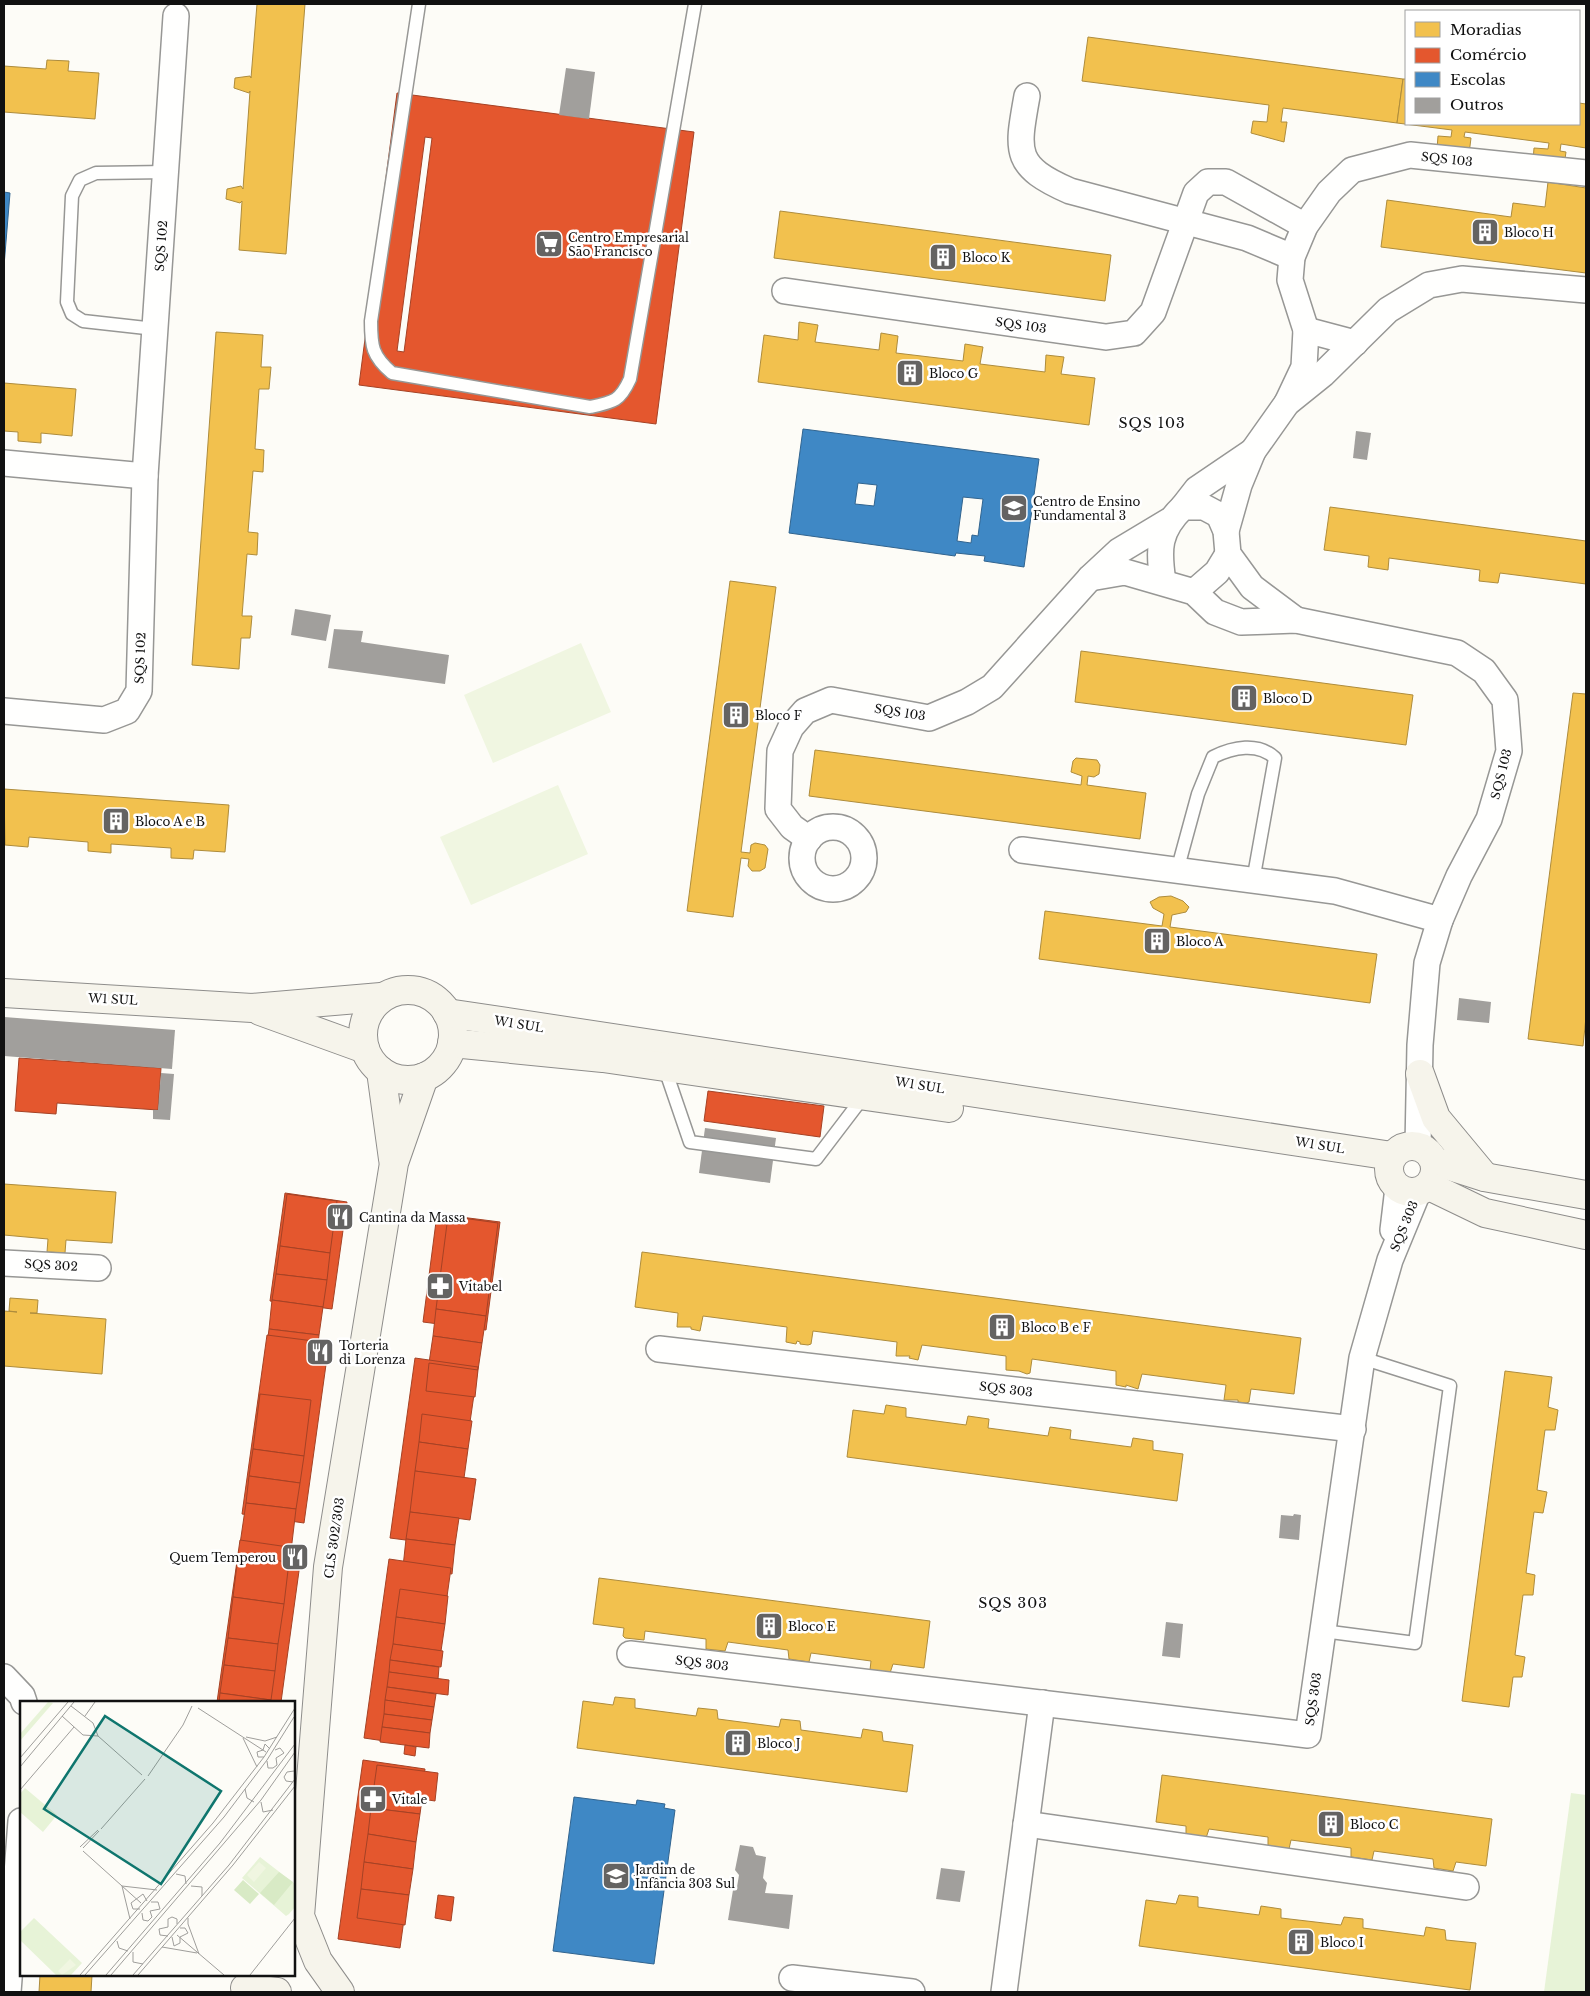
<svg xmlns="http://www.w3.org/2000/svg" width="1590" height="1996" font-family="'Libre Baskerville',serif">
<style>
.green{fill:#e7f3d7}
.pitch{fill:#f0f6e1}
.homes{fill:#f2c14e;stroke:#ae8c3c}
.shops{fill:#e4572e;stroke:#a54225;fill-rule:evenodd}
.schools{fill:#3f88c5;stroke:#31648f;fill-rule:evenodd}
.building{fill:#a19f9c}
.lines{fill:none;stroke-linecap:round;stroke-linejoin:round}
.lane-casing{stroke:#979795;stroke-width:15}
.street-casing{stroke:#979795;stroke-width:28}
.secondary-casing{stroke:#8e8d8b;stroke-width:30}
.lane{stroke:#fffffe;stroke-width:12}
.street{stroke:#fffffe;stroke-width:25}
.secondary{stroke:#f6f4eb;stroke-width:28}
.labels{text-anchor:middle;dominant-baseline:central;stroke-width:5;stroke-linejoin:round;paint-order:stroke}
.street-label{font-size:12px;fill:#111;stroke:#fff}
.poi-label{font-size:12px;fill:#111;stroke:#fff;text-anchor:start}
.neighbourhood-label{font-size:14px;letter-spacing:1px;fill:#111;stroke:#fff}
.inset-road{fill:none;stroke:#9f9e9b;stroke-width:1}
.view{fill:#0f766e;fill-opacity:0.15;stroke:#0f766e;stroke-width:2.5}
.inset-edge{fill:none;stroke:#111;stroke-width:2.5}
</style>
<rect width="100%" height="100%" fill="#fdfcf7"/>
<polygon class="green" points="1571,1793 1586,1795 1586,1992 1544,1992"/>
<g class="pitch">
<polygon points="581,643 611,712 493,763 464,695"/>
<polygon points="558,785 588,854 471,905 440,837"/>
</g>
<g class="homes">
<polygon points="257,4 305,4 286,254 239,250 242,201 240,203 226,199 227,189 241,186 243,189 250,91 249,93 234,88 235,78 250,76 251,78"/>
<polygon points="1088,37 1403,79 1397,123 1283,108 1281,122 1287,122 1284,142 1251,133 1253,121 1267,122 1269,105 1082,81"/>
<polygon points="47,60 69,61 68,71 99,73 95,119 4,112 4,66 46,69"/>
<polygon points="1403,79 1406,79 1406,124 1579,124 1579,103 1586,104 1586,148 1561,144 1560,151 1566,152 1564,166 1533,161 1534,148 1548,149 1549,143 1465,132 1464,137 1471,138 1469,154 1437,149 1438,136 1451,137 1452,130 1397,123"/>
<polygon points="1548,182 1586,188 1586,273 1381,247 1387,200 1511,217 1513,203 1545,207"/>
<polygon points="780,211 1111,255 1105,301 774,258"/>
<polygon points="799,322 818,325 815,342 879,350 881,333 898,336 896,353 963,361 965,344 983,347 980,364 1045,372 1046,355 1064,357 1061,374 1095,378 1089,425 758,382 764,335 798,340"/>
<polygon points="216,332 263,335 261,367 271,367 269,389 259,389 255,449 264,450 263,472 253,471 248,532 258,533 257,555 247,554 242,616 252,616 250,638 241,638 239,669 192,665"/>
<polygon points="4,383 76,389 72,436 41,433 41,443 18,441 18,432 4,431"/>
<polygon points="1330,507 1586,541 1586,584 1500,573 1498,583 1479,581 1480,570 1389,558 1388,570 1368,567 1369,556 1324,550"/>
<polygon points="730,581 776,587 741,852 750,853 751,845 755,843 765,845 768,849 765,868 760,871 752,871 748,866 749,859 741,858 733,917 687,911"/>
<polygon points="1081,651 1413,695 1406,745 1075,702"/>
<polygon points="1573,693 1586,694 1586,1017 1583,1046 1528,1039"/>
<polygon points="815,750 1081,785 1082,776 1071,772 1073,761 1076,758 1097,760 1100,765 1099,774 1094,777 1088,776 1087,785 1146,793 1140,839 809,796"/>
<polygon points="4,789 229,805 225,852 194,850 193,859 171,858 171,848 111,844 111,853 88,851 88,842 29,837 28,847 5,845"/>
<polygon points="1171,896 1183,901 1189,907 1186,912 1172,915 1170,927 1377,954 1370,1003 1039,959 1045,911 1162,926 1164,914 1153,908 1150,902 1159,897"/>
<polygon points="4,1184 116,1192 112,1243 66,1240 65,1253 47,1252 48,1239 4,1235"/>
<polygon points="642,1252 1301,1338 1294,1394 1251,1389 1249,1402 1246,1403 1238,1402 1238,1400 1224,1400 1226,1385 1142,1374 1138,1389 1126,1385 1126,1387 1116,1385 1116,1371 1032,1359 1030,1373 1027,1374 1019,1371 1006,1370 1006,1356 922,1345 918,1360 909,1358 910,1356 896,1356 897,1342 813,1331 811,1344 808,1345 800,1344 800,1342 797,1341 796,1344 786,1342 787,1327 703,1316 700,1331 691,1329 691,1327 677,1327 678,1313 635,1307"/>
<polygon points="10,1298 38,1300 37,1313 30,1313 106,1319 102,1374 4,1366 4,1311 17,1312 9,1311"/>
<polygon points="1505,1371 1552,1377 1548,1407 1558,1410 1555,1430 1545,1430 1537,1490 1547,1492 1543,1513 1534,1512 1526,1573 1535,1575 1533,1595 1523,1595 1515,1655 1525,1657 1522,1677 1513,1677 1509,1707 1462,1701"/>
<polygon points="886,1405 906,1408 906,1417 966,1425 968,1416 989,1419 988,1428 1048,1436 1050,1427 1071,1430 1070,1439 1131,1447 1133,1438 1153,1441 1153,1450 1183,1454 1177,1501 847,1457 853,1410 884,1414"/>
<polygon points="599,1578 930,1621 924,1668 893,1664 890,1673 870,1670 871,1661 811,1653 809,1662 789,1659 788,1650 728,1642 725,1651 706,1649 706,1639 645,1631 644,1640 625,1638 623,1636 624,1628 593,1624"/>
<polygon points="615,1697 635,1699 635,1708 696,1716 698,1708 717,1710 718,1719 779,1727 781,1719 800,1721 801,1730 861,1738 863,1729 882,1732 883,1741 913,1745 907,1792 577,1748 583,1701 613,1705"/>
<polygon points="1162,1775 1492,1819 1486,1866 1456,1862 1453,1871 1434,1868 1433,1859 1374,1851 1372,1860 1351,1857 1351,1848 1291,1840 1289,1849 1270,1847 1268,1845 1268,1837 1209,1829 1206,1838 1186,1835 1186,1826 1156,1822"/>
<polygon points="1179,1895 1198,1897 1198,1907 1259,1915 1261,1906 1281,1909 1281,1918 1341,1925 1344,1917 1363,1919 1363,1928 1424,1936 1426,1927 1445,1930 1446,1940 1476,1943 1470,1990 1139,1946 1146,1900 1176,1904"/>
<polygon points="40,1975 92,1975 91,1992 39,1992"/>
</g>
<g class="shops">
<path d="M 397,93 L 694,132 L 656,424 L 359,385 ZM 425,137 L 432,138 L 404,352 L 397,351 Z"/>
<polygon points="19,1058 161,1068 158,1110 57,1103 56,1114 15,1111"/>
<polygon points="708,1091 824,1106 820,1137 704,1121"/>
<polygon points="285,1193 347,1202 332,1309 270,1301"/>
<polygon points="287,1194 337,1201 330,1253 280,1246"/>
<polygon points="437,1214 500,1222 486,1330 423,1322"/>
<polygon points="448,1216 498,1223 486,1316 436,1309"/>
<polygon points="280,1246 330,1253 327,1280 276,1274"/>
<polygon points="276,1274 327,1280 323,1307 272,1300"/>
<polygon points="272,1300 323,1307 319,1335 269,1329"/>
<polygon points="436,1309 486,1316 482,1343 433,1336"/>
<polygon points="269,1329 319,1335 314,1375 264,1369"/>
<polygon points="267,1335 329,1343 304,1523 242,1514"/>
<polygon points="433,1336 482,1343 478,1370 429,1363"/>
<polygon points="415,1358 478,1367 452,1546 390,1538"/>
<polygon points="429,1363 478,1370 475,1397 426,1391"/>
<polygon points="260,1394 311,1400 304,1456 253,1449"/>
<polygon points="422,1414 472,1421 468,1449 419,1442"/>
<polygon points="419,1442 468,1449 464,1478 415,1471"/>
<polygon points="253,1449 304,1456 300,1483 249,1476"/>
<polygon points="415,1471 476,1479 470,1520 410,1512"/>
<polygon points="249,1476 300,1483 296,1509 246,1503"/>
<polygon points="246,1503 296,1509 291,1551 240,1544"/>
<polygon points="410,1512 459,1518 455,1545 406,1539"/>
<polygon points="406,1539 455,1545 452,1574 403,1567"/>
<polygon points="240,1540 302,1549 281,1702 217,1702"/>
<polygon points="238,1556 289,1562 284,1604 233,1597"/>
<polygon points="389,1559 451,1568 426,1747 364,1738"/>
<polygon points="400,1589 448,1596 445,1624 396,1617"/>
<polygon points="233,1597 284,1604 278,1644 228,1638"/>
<polygon points="396,1617 445,1624 441,1651 393,1644"/>
<polygon points="228,1638 278,1644 275,1671 224,1665"/>
<polygon points="393,1644 443,1651 441,1667 390,1660"/>
<polygon points="390,1660 439,1667 438,1679 389,1672"/>
<polygon points="224,1665 275,1671 271,1700 220,1693"/>
<polygon points="389,1672 449,1680 448,1695 387,1687"/>
<polygon points="387,1687 436,1694 434,1707 385,1700"/>
<polygon points="220,1693 271,1700 271,1702 219,1702"/>
<polygon points="385,1700 434,1707 432,1720 384,1714"/>
<polygon points="384,1714 432,1720 430,1733 382,1727"/>
<polygon points="382,1727 430,1733 429,1748 380,1742"/>
<polygon points="405,1745 416,1747 415,1756 404,1754"/>
<polygon points="363,1760 425,1769 400,1948 338,1939"/>
<polygon points="377,1765 438,1773 435,1801 422,1799 420,1814 371,1808"/>
<polygon points="371,1808 420,1814 416,1842 368,1834"/>
<polygon points="368,1834 416,1842 413,1869 364,1862"/>
<polygon points="364,1862 413,1869 409,1895 361,1889"/>
<polygon points="361,1889 409,1895 405,1925 357,1918"/>
<polygon points="438,1895 454,1897 451,1921 435,1918"/>
</g>
<g class="schools">
<polygon points="4,192 10,193 4,266"/>
<path d="M 803,429 L 1039,459 L 1024,567 L 984,561 L 985,556 L 956,553 L 955,556 L 789,533 ZM 858,483 L 877,485 L 874,506 L 855,504 ZM 963,497 L 983,499 L 978,536 L 972,535 L 971,543 L 957,541 Z"/>
<polygon points="574,1797 636,1805 637,1800 665,1804 664,1808 675,1810 654,1964 553,1951"/>
</g>
<g class="building">
<polygon points="566,68 595,72 589,119 559,115"/>
<polygon points="1356,431 1371,433 1367,460 1353,458"/>
<polygon points="295,609 331,615 326,641 291,635"/>
<polygon points="334,629 363,631 361,642 449,655 445,684 328,668"/>
<polygon points="1459,998 1491,1002 1489,1023 1457,1020"/>
<polygon points="4,1017 175,1030 172,1069 4,1056"/>
<polygon points="161,1073 174,1074 170,1120 153,1119 153,1110 158,1110"/>
<polygon points="705,1128 776,1138 770,1183 699,1173"/>
<polygon points="1294,1514 1301,1515 1299,1540 1279,1538 1281,1515 1293,1516"/>
<polygon points="1166,1622 1183,1624 1180,1658 1162,1656"/>
<polygon points="740,1845 753,1847 756,1855 766,1857 763,1878 767,1883 765,1893 793,1895 789,1929 728,1920 733,1890 737,1887 739,1875 735,1870"/>
<polygon points="941,1868 965,1871 960,1902 936,1899"/>
</g>
<g class="lines">
<g class="lane-casing">
<g id="lane">
<path d="M 419,4 L 371,321 C 371,346 372,356 392,373 L 590,407 C 614,402 620,401 630,379 L 695,4"/>
<polyline points="155,329 83,321 72,314 67,302 72,196 80,180 96,173 167,172"/>
<path d="M 1177,871 L 1198,794 L 1213,757 C 1233,747 1258,742 1275,758 L 1253,881"/>
<polyline points="664,1066 690,1142 816,1159 864,1096"/>
<polyline points="1323,1631 1415,1643 1450,1386 1362,1358"/>
</g>
</g>
<g class="street-casing">
<g id="street">
<path d="M 1027,96 C 1017,152 1013,166 1070,191 L 1247,238 L 1292,257"/>
<polyline points="785,291 1106,337 1134,333 1153,312 1196,193 1208,182 1226,182 1305,226"/>
<polyline points="1306,330 1355,343"/>
<polyline points="1287,403 1304,367 1306,330 1290,280 1292,257 1305,226 1329,192 1352,170 1410,155 1586,173"/>
<polyline points="4,463 145,476"/>
<polyline points="1183,507 1197,489 1253,451"/>
<polyline points="1226,531 1239,485 1253,451 1287,403 1323,374 1388,310 1429,285 1462,279 1586,290"/>
<polyline points="1090,578 1125,572 1194,592 1215,612 1241,622 1296,620 1457,653 1484,671 1505,700 1509,751 1489,819 1459,876 1440,920"/>
<path d="M 1163,582 C 1158,549 1158,531 1183,507 L 1204,507 L 1219,515 L 1226,531 L 1228,554 L 1252,587 L 1296,620"/>
<polyline points="1194,592 1217,572 1228,554"/>
<polyline points="4,711 104,720 127,711 139,691 145,476 176,16"/>
<circle cx="833" cy="858" r="31"/>
<polyline points="809,839 792,827 778,809 780,751 791,727 805,711 831,700 929,718 967,702 992,687 1090,578 1119,551 1169,521"/>
<polyline points="1022,850 1335,891 1440,920 1427,963 1420,1045 1418,1146"/>
<polyline points="1393,1230 1398,1188"/>
<polyline points="4,1263 98,1268"/>
<polyline points="659,1349 1353,1429"/>
<polyline points="630,1654 1308,1735 1362,1358 1390,1260 1418,1192"/>
<polyline points="4,1677 22,1696 24,1702"/>
<polyline points="1026,1824 1466,1887"/>
<polyline points="792,1978 912,1992"/>
<polyline points="8,1992 21,1821"/>
<polyline points="1004,1992 1042,1703"/>
</g>
</g>
<g class="secondary-casing">
<g id="secondary">
<circle cx="408" cy="1035" r="45"/>
<polyline points="4,993 252,1008 381,997"/>
<polyline points="260,1011 365,1049"/>
<polyline points="447,1013 1392,1156"/>
<polyline points="452,1043 603,1058 949,1108"/>
<polyline points="381,1071 393,1159"/>
<polyline points="1420,1074 1436,1118 1485,1177"/>
<circle cx="1412" cy="1169" r="23"/>
<polyline points="1434,1161 1484,1177 1586,1195"/>
<polyline points="1429,1186 1485,1213 1586,1235"/>
<polyline points="245,1988 277,1992"/>
<polyline points="340,1992 318,1961 300,1916 328,1567 394,1163 424,1077"/>
</g>
</g>
<use href="#lane" class="lane"/>
<use href="#street" class="street"/>
<use href="#secondary" class="secondary"/>
</g>
<defs>
<g id="building-square" transform="scale(1.4375)"><rect x="-9" y="-9" width="18" height="18" rx="4" fill="#646362" stroke="#fff"/><path d="M-4-6H4V6H1V3H-1V6H-4ZM-2.5-4.3h1.7v1.8h-1.7ZM.8-4.3h1.7v1.8H.8ZM-2.5-1h1.7V.8h-1.7ZM.8-1h1.7V.8H.8Z" fill="#fff"/></g>
<g id="supermarket-square" transform="scale(1.4375)"><rect x="-9" y="-9" width="18" height="18" rx="4" fill="#646362" stroke="#fff"/><path d="M-6-5.5h2.5l.6 2H6L4.5 2H-2.5L-4.4-4H-6ZM-1.5 3.2a1.3 1.3 0 1 0 .1 0ZM3 3.2a1.3 1.3 0 1 0 .1 0Z" fill="#fff"/></g>
<g id="school-square" transform="scale(1.4375)"><rect x="-9" y="-9" width="18" height="18" rx="4" fill="#646362" stroke="#fff"/><path d="M0-5L7-2L0 1L-7-2ZM-4 1L0 2.5L4 1V4Q0 6-4 4Z" fill="#fff"/></g>
<g id="restaurant-square" transform="scale(1.4375)"><rect x="-9" y="-9" width="18" height="18" rx="4" fill="#646362" stroke="#fff"/><path d="M-5-6h1v4h1v-4h1v4h1v-4h1v5L-1.5 .5V6h-2V.5L-5-1ZM5-6V6H3V1.5H1.5Q1.5-4 5-6Z" fill="#fff"/></g>
<g id="pharmacy-square" transform="scale(1.4375)"><rect x="-9" y="-9" width="18" height="18" rx="4" fill="#646362" stroke="#fff"/><path d="M-2-6h4v4h4v4h-4v4h-4v-4h-4v-4h4Z" fill="#fff"/></g>
</defs>
<g fill-rule="evenodd">
<use href="#building-square" x="1485" y="232"/>
<use href="#supermarket-square" x="549" y="244"/>
<use href="#building-square" x="943" y="257"/>
<use href="#building-square" x="910" y="373"/>
<use href="#school-square" x="1014" y="508"/>
<use href="#building-square" x="1244" y="698"/>
<use href="#building-square" x="736" y="715"/>
<use href="#building-square" x="116" y="821"/>
<use href="#building-square" x="1157" y="941"/>
<use href="#restaurant-square" x="340" y="1217"/>
<use href="#pharmacy-square" x="440" y="1286"/>
<use href="#building-square" x="1002" y="1327"/>
<use href="#restaurant-square" x="320" y="1352"/>
<use href="#restaurant-square" x="295" y="1557"/>
<use href="#building-square" x="769" y="1626"/>
<use href="#building-square" x="738" y="1743"/>
<use href="#pharmacy-square" x="373" y="1799"/>
<use href="#building-square" x="1331" y="1824"/>
<use href="#school-square" x="616" y="1876"/>
<use href="#building-square" x="1301" y="1942"/>
</g>
<g class="labels">
<g class="street-label">
<text transform="translate(1447 159) rotate(6)">SQS 103</text>
<text transform="translate(161 246) rotate(-86)">SQS 102</text>
<text transform="translate(1021 325) rotate(8)">SQS 103</text>
<text transform="translate(140 658) rotate(-88)">SQS 102</text>
<text transform="translate(900 712) rotate(9)">SQS 103</text>
<text transform="translate(1501 774) rotate(-76)">SQS 103</text>
<text transform="translate(113 999) rotate(3)">W1 SUL</text>
<text transform="translate(519 1024) rotate(9)">W1 SUL</text>
<text transform="translate(920 1085) rotate(9)">W1 SUL</text>
<text transform="translate(1320 1145) rotate(9)">W1 SUL</text>
<text transform="translate(1404 1226) rotate(-68)">SQS 303</text>
<text transform="translate(51 1265) rotate(3)">SQS 302</text>
<text transform="translate(1006 1389) rotate(7)">SQS 303</text>
<text transform="translate(334 1538) rotate(-82)">CLS 302/303</text>
<text transform="translate(702 1663) rotate(7)">SQS 303</text>
<text transform="translate(1313 1699) rotate(-82)">SQS 303</text>
</g>
<g class="poi-label">
<text x="1504" y="232">Bloco H</text>
<text x="568" y="237">Centro Empresarial<tspan x="568" dy="14">São Francisco</tspan></text>
<text x="962" y="257">Bloco K</text>
<text x="929" y="373">Bloco G</text>
<text x="1033" y="501">Centro de Ensino<tspan x="1033" dy="14">Fundamental 3</tspan></text>
<text x="1263" y="698">Bloco D</text>
<text x="755" y="715">Bloco F</text>
<text x="135" y="821">Bloco A e B</text>
<text x="1176" y="941">Bloco A</text>
<text x="359" y="1217">Cantina da Massa</text>
<text x="459" y="1286">Vitabel</text>
<text x="1021" y="1327">Bloco B e F</text>
<text x="339" y="1345">Torteria<tspan x="339" dy="14">di Lorenza</tspan></text>
<text x="276" y="1557" text-anchor="end">Quem Temperou</text>
<text x="788" y="1626">Bloco E</text>
<text x="757" y="1743">Bloco J</text>
<text x="392" y="1799">Vitale</text>
<text x="1350" y="1824">Bloco C</text>
<text x="635" y="1869">Jardim de<tspan x="635" dy="14">Infância 303 Sul</tspan></text>
<text x="1320" y="1942">Bloco I</text>
</g>
<g class="neighbourhood-label">
<text x="1152" y="423">SQS 103</text>
<text x="1013" y="1603">SQS 303</text>
</g>
</g>
<g transform="translate(20 1701)">
<rect width="275" height="275" fill="#fdfcf7"/>
<path d="M 28,1 L 33,2 L 0,40 L 0,33 ZM 5,87 L 37,114 L 23,131 L 0,111 L 0,93 ZM 240,156 L 275,183 L 275,206 L 269,213 L 266,215 L 222,177 ZM 14,217 L 62,262 L 51,274 L 36,274 L 0,239 L 0,231 Z" fill="#e7f3d7"/>
<path d="M 259,171 L 273,181 L 254,204 L 240,192 ZM 223,179 L 239,193 L 230,203 L 214,189 Z" fill="#d8eac5"/>
<path d="M 239,161 L 246,167 L 234,181 L 227,174 ZM 50,258 L 56,264 L 42,274 L 38,270 Z" fill="#f0f6e1"/>
<path class="inset-road" d="M 51,5 L 73,22 L 78,35M 178,7 L 246,51M 42,15 L 63,34 L 78,35M 65,15 L 75,1M 78,35 L 122,74M 226,36 L 245,40 L 257,36M 223,37 L 237,66M 255,49 L 260,47 L 264,52 L 256,57M 244,56 L 238,56 L 237,51 L 243,49 L 245,43 L 250,48M 0,57 L 48,1M 247,60 L 248,67 L 253,67 L 257,64 L 256,57M 0,66 L 54,1M 128,75 L 163,24 L 172,5M 273,81 L 266,80 L 264,76 L 267,71 L 274,70M 225,88 L 227,97 L 234,101M 0,89 L 54,26M 241,101 L 243,111 L 253,109M 81,128 L 125,78M 60,146 L 78,129M 63,147 L 79,130M 63,150 L 121,202M 156,173 L 165,175 L 166,183M 171,185 L 182,186 L 182,195M 120,208 L 113,208 L 111,202 L 123,193 L 127,200M 122,212 L 123,219 L 128,220 L 132,216 L 130,210 L 140,208 L 138,201 L 131,201M 168,217 L 168,223 L 179,253M 110,218 L 102,185 L 137,189M 157,234 L 204,274M 148,235 L 140,234 L 139,228 L 148,226 L 148,218 L 152,216 L 157,218 L 157,223M 152,236 L 154,245 L 160,242 L 160,236 L 168,232 L 165,227 L 160,227M 97,240 L 99,247 L 108,250M 142,246 L 177,252M 113,251 L 113,261 L 123,263M 60,274 L 193,122 L 244,56 L 275,7M 65,274 L 204,116 L 247,59 L 274,16M 86,274 L 200,142 L 275,43M 91,274 L 241,99 L 275,51M 113,274 L 209,164 L 275,78M 118,274 L 213,164 L 275,85M 230,274 L 275,217"/>
<path class="view" d="M 85,15 L 201,90 L 141,183 L 24,108 Z"/>
<rect width="275" height="275" class="inset-edge"/>
</g>
<rect width="1590" height="1996" fill="none" stroke="#111111" stroke-width="10"/>
<rect x="1405" y="10" width="175" height="115" fill="#ffffff" stroke="#a0a0a0"/>
<rect x="1415" y="22" width="25" height="15" fill="#f2c14e" stroke="#a0a0a0"/>
<text x="1450" y="35" font-size="15" fill="#111111">Moradias</text>
<rect x="1415" y="48" width="25" height="15" fill="#e4572e" stroke="#a0a0a0"/>
<text x="1450" y="60" font-size="15" fill="#111111">Comércio</text>
<rect x="1415" y="72" width="25" height="15" fill="#3f88c5" stroke="#a0a0a0"/>
<text x="1450" y="85" font-size="15" fill="#111111">Escolas</text>
<rect x="1415" y="98" width="25" height="15" fill="#a19f9c" stroke="#a0a0a0"/>
<text x="1450" y="110" font-size="15" fill="#111111">Outros</text>
</svg>
